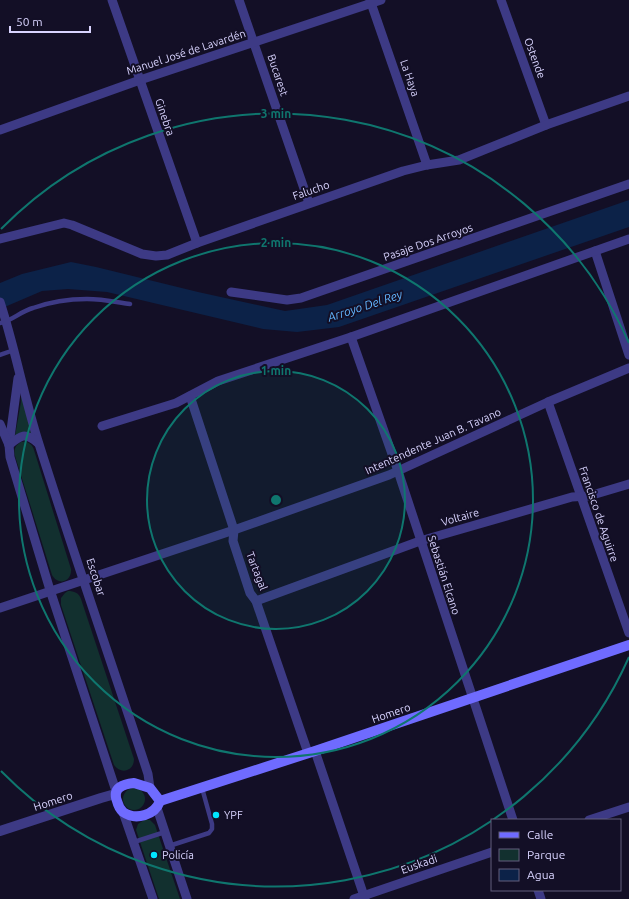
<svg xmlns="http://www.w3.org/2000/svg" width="629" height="899" viewBox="0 0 629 899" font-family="Ubuntu,sans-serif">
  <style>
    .green { fill: #12302f }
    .water { fill: #0c2248 }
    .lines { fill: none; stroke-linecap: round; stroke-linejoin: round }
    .service { stroke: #3d3a85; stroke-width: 4.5 }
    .minor { stroke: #3d3a85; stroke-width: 9 }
    .tertiary { stroke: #3d3a85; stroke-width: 10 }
    .secondary { stroke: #6f6bff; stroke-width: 10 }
    .ring { fill: none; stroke: #0f766e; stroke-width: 2 }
    .poi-dot { fill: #00e5ff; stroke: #130f26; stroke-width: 1.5 }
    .labels { text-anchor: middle; stroke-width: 4; stroke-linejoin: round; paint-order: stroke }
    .street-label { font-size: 11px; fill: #d9d4ff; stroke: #130f26 }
    .poi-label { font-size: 11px; fill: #d9d4ff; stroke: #130f26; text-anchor: start }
    .water-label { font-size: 12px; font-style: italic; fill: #62b6ff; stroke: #130f26 }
    .centre { fill: #0f766e; stroke: #130f26; stroke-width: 2 }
    .ring-label { font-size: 12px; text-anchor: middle; font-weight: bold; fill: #0f766e; stroke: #130f26; stroke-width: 4; stroke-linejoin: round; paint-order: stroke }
  </style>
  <rect width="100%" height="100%" fill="#130f26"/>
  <g class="green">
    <path d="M 21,389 L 33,436 L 15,436 L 21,402 Z"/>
    <path d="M 21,442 C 28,441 32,444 34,450 L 71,569 C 72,582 58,586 52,575 L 15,456 C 13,449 16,445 21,442 Z"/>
    <path d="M 68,591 C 74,591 79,593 81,599 L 134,759 C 134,771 121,775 114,765 L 61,605 L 61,598 L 65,593 Z"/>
    <circle cx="134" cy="799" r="11"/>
    <path d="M 144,820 L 150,820 L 155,825 L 180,899 L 159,899 L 136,830 L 138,824 Z"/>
  </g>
  <path class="water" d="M 629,200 L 629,227 L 339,327 L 297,332 L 263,329 L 107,292 L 68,289 L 42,291 L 0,309 L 0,283 L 22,274 L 71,262 L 96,267 L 198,292 L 285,311 L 327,305 Z"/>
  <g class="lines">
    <g class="service">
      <path d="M 0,323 C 12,321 21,311 33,308 C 50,302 70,299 87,299 C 102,299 116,302 130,304"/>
      <path d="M 0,355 L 14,350"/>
      <path d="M 134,842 L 165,832"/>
      <path d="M 169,846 L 209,833 L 212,829 L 212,824 L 202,788"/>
    </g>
    <g class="minor">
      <path d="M 112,0 L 197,243"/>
      <path d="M 239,0 L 309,203"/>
      <path d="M 370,0 L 427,165"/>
      <path d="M 501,0 L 546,125"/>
      <path d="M 0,130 L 140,80 L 381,0"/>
      <path d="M 0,239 L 64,223 L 72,225 L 142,254 L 156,256 L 167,255 L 197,243 L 403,171 L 427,165 L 459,160 L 546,125 L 629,96"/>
      <path d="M 595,251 L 629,355"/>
      <path d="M 231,292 L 287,300 L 301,298 L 629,184"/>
      <path d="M 0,302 C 15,348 24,397 39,444 C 74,555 112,664 148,774 L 150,788"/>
      <path d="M 351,337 L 398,471 L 513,820"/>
      <path d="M 18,378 L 9,445 L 10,457 L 50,590 L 116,791"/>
      <path d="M 190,396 L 234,530 L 233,541 L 250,593 L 256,601 L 308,753"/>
      <path d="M 548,402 L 629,633"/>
      <path d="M 0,424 L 9,445"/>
      <path d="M 102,426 L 176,403 L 218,381 L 351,337 L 629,239"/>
      <path d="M 9,445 C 21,435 25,432 38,443"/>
      <path d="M 256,601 L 420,541 L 572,497 L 589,496 L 629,484"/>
      <path d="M 0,608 L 234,530 L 389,475 L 548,402 L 629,368"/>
      <path d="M 315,751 L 365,899"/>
      <path d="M 157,808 L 187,899"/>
      <path d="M 123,812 L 153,899"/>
      <path d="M 589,820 L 629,807"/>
      <path d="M 538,890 L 541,899"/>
      <path d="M 354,899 L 492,852"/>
    </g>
    <path class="tertiary" d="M 0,831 L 101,798 L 115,794"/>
    <g class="secondary">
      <path d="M 134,783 L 150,788 L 160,801 C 155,815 136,821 123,812 C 120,809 118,805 117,801 C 112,788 123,784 134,783 Z"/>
      <path d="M 160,801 L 315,751 L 629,645"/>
    </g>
  </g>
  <circle cx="276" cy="500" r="129" fill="#0f766e" fill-opacity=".12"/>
  <g class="ring">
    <circle cx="276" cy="500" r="129"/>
    <circle cx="276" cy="500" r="257"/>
    <path d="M629 657A386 386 0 0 1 1 771M1 229A386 386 0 0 1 629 343"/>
  </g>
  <g class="poi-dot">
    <circle cx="216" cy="815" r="4"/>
    <circle cx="154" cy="855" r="4"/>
  </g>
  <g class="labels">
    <g class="street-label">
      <text transform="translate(186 52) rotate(-18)" y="4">Manuel José de Lavardén</text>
      <text transform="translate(535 58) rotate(70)" y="4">Ostende</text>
      <text transform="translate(278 75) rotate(71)" y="4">Bucarest</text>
      <text transform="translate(410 78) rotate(71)" y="4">La Haya</text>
      <text transform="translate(165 117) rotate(71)" y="4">Ginebra</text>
      <text transform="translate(311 190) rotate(-19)" y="4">Falucho</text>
      <text transform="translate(428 242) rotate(-19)" y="4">Pasaje Dos Arroyos</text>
      <text transform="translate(433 441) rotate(-24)" y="4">Intentendente Juan B. Tavano</text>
      <text transform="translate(599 514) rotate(71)" y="4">Francisco de Aguirre</text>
      <text transform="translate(460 517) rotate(-16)" y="4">Voltaire</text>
      <text transform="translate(257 571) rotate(69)" y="4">Tartagal</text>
      <text transform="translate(444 575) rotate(72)" y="4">Sebastián Elcano</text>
      <text transform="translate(96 577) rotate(72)" y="4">Escobar</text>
      <text transform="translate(391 713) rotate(-19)" y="4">Homero</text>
      <text transform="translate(53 801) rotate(-18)" y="4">Homero</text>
      <text transform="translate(419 864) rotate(-19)" y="4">Euskadi</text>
    </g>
    <g class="poi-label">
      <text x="224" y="819">YPF</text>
      <text x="162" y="859">Policía</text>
    </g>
    <g class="water-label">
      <text transform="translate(365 306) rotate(-18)" y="4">Arroyo Del Rey</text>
    </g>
  </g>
  <circle cx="276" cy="500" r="6" class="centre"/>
  <g class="ring-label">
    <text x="276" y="118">3 min</text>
    <text x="276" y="247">2 min</text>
    <text x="276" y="375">1 min</text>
  </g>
  <rect x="491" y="819" width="130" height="72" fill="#130f26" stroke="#625e7d"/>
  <rect x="499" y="832" width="20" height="6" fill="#6f6bff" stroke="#625e7d"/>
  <text x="527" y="839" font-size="12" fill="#d9d4ff">Calle</text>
  <rect x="499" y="849" width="20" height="12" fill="#12302f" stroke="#625e7d"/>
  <text x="527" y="859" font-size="12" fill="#d9d4ff">Parque</text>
  <rect x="499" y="869" width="20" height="12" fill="#0c2248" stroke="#625e7d"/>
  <text x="527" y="879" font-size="12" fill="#d9d4ff">Agua</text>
  <path d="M10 26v6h80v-6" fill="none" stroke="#d9d4ff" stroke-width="2"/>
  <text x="16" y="26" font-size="12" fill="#d9d4ff" stroke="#130f26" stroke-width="3" paint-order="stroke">50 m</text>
</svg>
